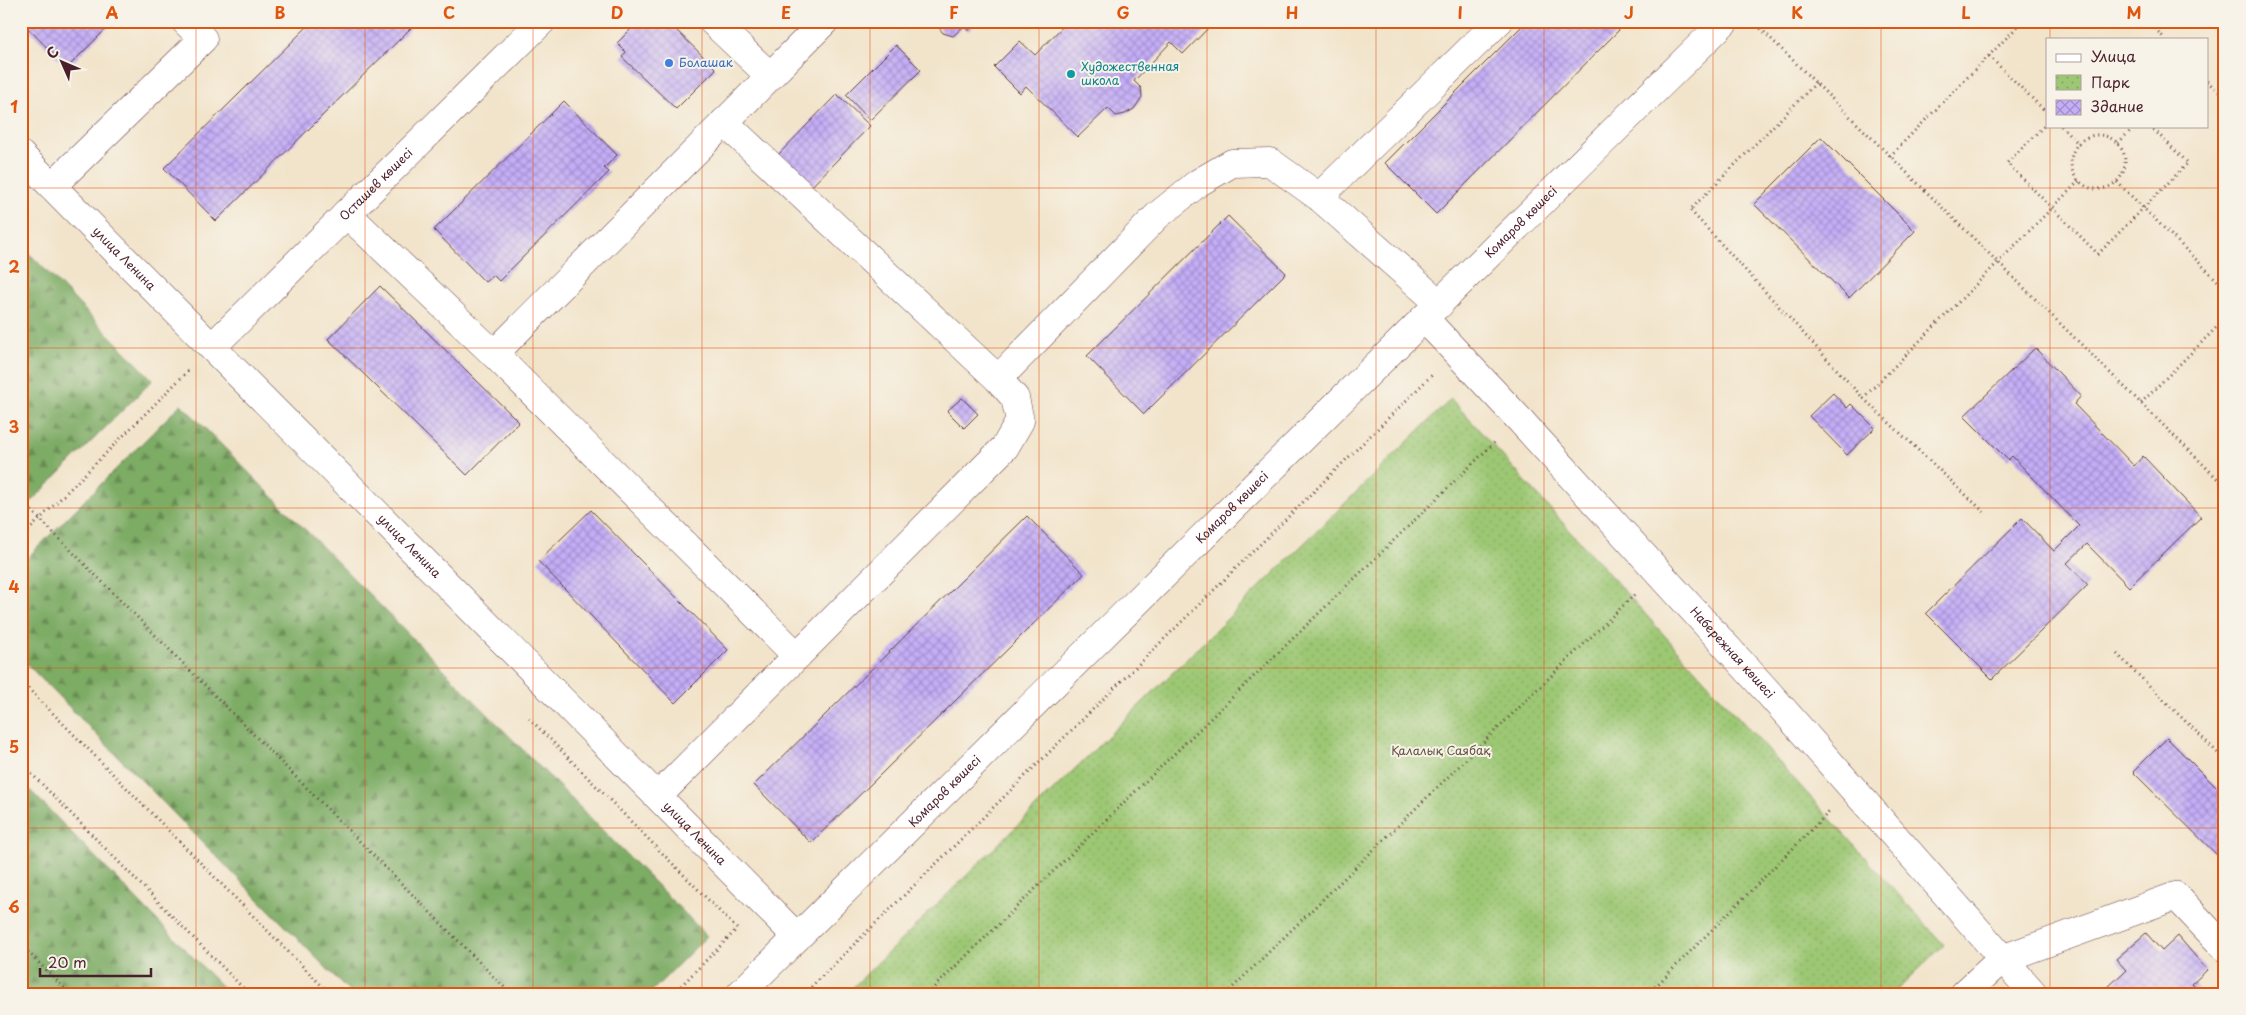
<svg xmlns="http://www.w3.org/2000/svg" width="2246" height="1015" viewBox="0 0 2246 1015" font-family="'Playpen Sans',sans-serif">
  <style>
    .forest { fill: url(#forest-firs); stroke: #646648 }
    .park { fill: url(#park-dots); stroke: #73734f }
    .building { fill: url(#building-cross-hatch) }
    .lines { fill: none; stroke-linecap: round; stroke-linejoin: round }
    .street-casing { stroke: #633d43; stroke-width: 29 }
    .secondary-casing { stroke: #633d43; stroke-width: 29 }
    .path { stroke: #633d43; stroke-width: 3; stroke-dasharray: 1 4; stroke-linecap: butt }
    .street { stroke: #fff; stroke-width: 28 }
    .secondary { stroke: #fff; stroke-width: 28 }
    .grid { fill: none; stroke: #e0560e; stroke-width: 1; stroke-opacity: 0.55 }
    .shop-dot { fill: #3f7fe0; stroke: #f7f3e8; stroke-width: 2 }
    .culture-dot { fill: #0f9aa8; stroke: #f7f3e8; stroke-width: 2 }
    .labels { text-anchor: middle; stroke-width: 4; stroke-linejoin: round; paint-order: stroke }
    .shop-label { font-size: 12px; fill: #366cbe; stroke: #f7f3e8; text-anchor: start }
    .culture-label { font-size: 12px; fill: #0d838f; stroke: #f7f3e8; text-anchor: start }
    .street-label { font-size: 12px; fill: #4a1f2b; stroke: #f7f3e8 }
    .park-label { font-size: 12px; fill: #635141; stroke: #f7f3e8 }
    .neatline { fill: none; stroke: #e0560e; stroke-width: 2 }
    .grid-label { font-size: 16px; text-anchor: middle; font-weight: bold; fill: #e0560e }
  </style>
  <defs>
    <pattern id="forest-firs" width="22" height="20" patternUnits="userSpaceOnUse" patternTransform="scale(1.25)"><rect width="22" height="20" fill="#7dac65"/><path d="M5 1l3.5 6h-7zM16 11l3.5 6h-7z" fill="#688b53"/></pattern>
    <pattern id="park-dots" width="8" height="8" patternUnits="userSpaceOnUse" patternTransform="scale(1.25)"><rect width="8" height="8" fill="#9cc773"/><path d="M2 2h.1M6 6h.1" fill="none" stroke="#88aa64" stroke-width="1.8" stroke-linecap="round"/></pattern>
    <pattern id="building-cross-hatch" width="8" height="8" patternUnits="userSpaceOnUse" patternTransform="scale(1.25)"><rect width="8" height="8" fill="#c4aef8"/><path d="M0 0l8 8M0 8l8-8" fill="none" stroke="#a18dc9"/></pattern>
  </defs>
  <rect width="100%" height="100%" fill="#f7f3e8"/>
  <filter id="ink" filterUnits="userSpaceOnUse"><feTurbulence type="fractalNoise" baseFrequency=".02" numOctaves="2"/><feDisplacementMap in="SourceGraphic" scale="10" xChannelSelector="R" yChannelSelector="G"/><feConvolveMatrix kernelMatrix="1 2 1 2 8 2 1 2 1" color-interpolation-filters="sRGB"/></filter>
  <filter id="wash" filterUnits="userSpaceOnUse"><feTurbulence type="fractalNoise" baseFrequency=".0096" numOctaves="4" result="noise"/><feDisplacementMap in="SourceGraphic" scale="20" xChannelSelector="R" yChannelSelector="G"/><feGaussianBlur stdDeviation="1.12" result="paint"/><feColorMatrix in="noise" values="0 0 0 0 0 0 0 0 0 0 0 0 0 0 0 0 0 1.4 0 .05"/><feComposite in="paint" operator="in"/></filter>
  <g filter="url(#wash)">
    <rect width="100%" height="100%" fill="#f2e4cb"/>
    <g class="forest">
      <path d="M 21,245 L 153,380 L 21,512 Z"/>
      <path d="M 181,404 L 707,936 L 649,994 L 352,994 L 21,658 L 21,564 Z"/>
      <path d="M 21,781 L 229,994 L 21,994 Z"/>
    </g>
    <path class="park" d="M 1451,399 L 1944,945 L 1893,994 L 846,994 Z"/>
    <g id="blocks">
      <g class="building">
        <path d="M 21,21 L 114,21 L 67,68 Z"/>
        <path d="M 313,21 L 418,21 L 216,221 L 164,168 Z"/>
        <path d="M 639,21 L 667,21 L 716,69 L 676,109 L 622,57 L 626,52 L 617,43 Z"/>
        <path d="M 934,21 L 979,21 L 968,31 L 964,26 L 953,36 L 943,33 Z"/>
        <path d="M 1068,21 L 1215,21 L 1183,54 L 1171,42 L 1134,81 L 1141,88 L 1142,97 L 1134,109 L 1125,114 L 1116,116 L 1108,108 L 1078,137 L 1026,86 L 1020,93 L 994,67 L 1020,41 L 1035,55 Z"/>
        <path d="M 1527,21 L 1628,21 L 1436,214 L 1385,163 Z"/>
        <path d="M 2210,21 L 2225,21 L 2225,35 Z"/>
        <path d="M 896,45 L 921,70 L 870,120 L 846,95 Z"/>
        <path d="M 837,94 L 870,126 L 808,190 L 775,158 Z"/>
        <path d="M 564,101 L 617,155 L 604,168 L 609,172 L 499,281 L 493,275 L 485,282 L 434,230 Z"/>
        <path d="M 1821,137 L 1915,231 L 1849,298 L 1754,204 Z"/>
        <path d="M 1228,216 L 1286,273 L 1144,414 L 1087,356 Z"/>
        <path d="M 380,286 L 519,422 L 467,475 L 328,339 Z"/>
        <path d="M 2035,348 L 2081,396 L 2074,404 L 2134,466 L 2143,456 L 2201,517 L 2129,587 L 2087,544 L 2067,563 L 2088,585 L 1992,679 L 1926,613 L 2022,518 L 2054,551 L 2079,526 L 2012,456 L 2008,460 L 1964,416 Z"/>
        <path d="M 1833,393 L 1847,408 L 1851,404 L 1875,428 L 1847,455 L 1809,416 Z"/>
        <path d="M 962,398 L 978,414 L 964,428 L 947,411 Z"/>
        <path d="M 591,510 L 728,650 L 675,703 L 538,561 Z"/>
        <path d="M 1027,516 L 1084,574 L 811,843 L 754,785 Z"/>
        <path d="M 2167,738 L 2225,796 L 2225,863 L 2133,772 Z"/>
        <path d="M 2146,933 L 2162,951 L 2178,936 L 2207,970 L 2192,984 L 2197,989 L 2191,994 L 2112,994 L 2107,988 L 2126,970 L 2116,959 Z"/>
      </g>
    </g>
  </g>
  <g filter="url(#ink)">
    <use href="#blocks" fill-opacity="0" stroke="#633d43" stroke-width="1"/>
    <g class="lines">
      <defs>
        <g id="street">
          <path d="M 712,21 L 770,76"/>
          <path id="s1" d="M 21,155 L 797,937"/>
          <path d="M 52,186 L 203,39 L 185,21"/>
          <path d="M 1319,197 L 1499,21"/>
          <path d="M 346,213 L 494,354 L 797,656"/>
          <path id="s2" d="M 1424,318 L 1519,419 L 1765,689 L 2034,994"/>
          <path id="s3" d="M 212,347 L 542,21"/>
          <path d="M 494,354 L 825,21"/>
          <path d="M 998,379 L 1157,216 L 1198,183 L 1232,163 L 1270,162 L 1319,197 L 1440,304"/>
          <path d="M 658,796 L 1005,447 L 1020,421 L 1015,398 L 998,379 L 724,122"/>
          <path d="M 1964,994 L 2002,959 L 2176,896 L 2225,948"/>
        </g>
        <g id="secondary">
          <path id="s4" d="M 740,994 L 1725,21"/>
        </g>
      </defs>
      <use href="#street" class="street-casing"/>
      <use href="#secondary" class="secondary-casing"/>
      <g class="path">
        <path d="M 2148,21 L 2165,39"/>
        <path d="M 1757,25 L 2225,486"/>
        <path d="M 1989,56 L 2047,113"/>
        <path d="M 2207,81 L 2225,98"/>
        <path d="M 1816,83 L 1690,210 L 1863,398 L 1984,512"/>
        <path d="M 2047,123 L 2007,163 L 2098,254 L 2188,163 L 2150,126"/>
        <path d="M 2061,126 L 2079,144"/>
        <circle cx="2098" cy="162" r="27"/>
        <path d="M 2118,143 L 2135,126"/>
        <path d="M 1890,156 L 2023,21"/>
        <path d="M 2117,182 L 2225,288"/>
        <path d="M 1863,398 L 2079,181"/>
        <path d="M 2141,403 L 2225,319"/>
        <path d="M 21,500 L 511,994"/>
        <path d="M 21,538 L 189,370"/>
        <path d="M 2117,654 L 2225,760"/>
        <path d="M 21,681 L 330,994"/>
        <path d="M 529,718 L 737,929 L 673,994"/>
        <path d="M 21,763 L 249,994"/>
        <path d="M 21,945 L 70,994"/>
        <path d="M 804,994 L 1432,375"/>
        <path d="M 927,994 L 1495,442"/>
        <path d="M 1226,994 L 1635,594"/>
        <path d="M 1648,994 L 1829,812"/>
      </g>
      <use href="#street" class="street"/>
      <use href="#secondary" class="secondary"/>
    </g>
  </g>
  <path class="grid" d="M 196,21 L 196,994M 365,21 L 365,994M 533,21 L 533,994M 702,21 L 702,994M 870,21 L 870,994M 1039,21 L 1039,994M 1207,21 L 1207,994M 1376,21 L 1376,994M 1544,21 L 1544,994M 1713,21 L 1713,994M 1881,21 L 1881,994M 2050,21 L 2050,39M 2050,126 L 2050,994M 21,188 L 2225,188M 21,348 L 2225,348M 21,508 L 2225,508M 21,668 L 2225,668M 21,828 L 2225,828"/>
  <circle class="shop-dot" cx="669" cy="63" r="5"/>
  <circle class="culture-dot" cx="1071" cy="74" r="5"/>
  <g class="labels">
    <g class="shop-label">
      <text x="679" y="67">Болашак</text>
    </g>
    <g class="culture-label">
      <text x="1081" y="71">Художественная<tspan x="1081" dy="14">школа</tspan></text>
    </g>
    <g class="street-label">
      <text dy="4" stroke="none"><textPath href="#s3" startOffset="231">Осташев көшесі</textPath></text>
      <text dy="4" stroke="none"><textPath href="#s4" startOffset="1098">Комаров көшесі</textPath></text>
      <text dy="4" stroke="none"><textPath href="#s1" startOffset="146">улица Ленина</textPath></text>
      <text dy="4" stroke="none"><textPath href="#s4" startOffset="692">Комаров көшесі</textPath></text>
      <text dy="4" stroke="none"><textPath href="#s1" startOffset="551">улица Ленина</textPath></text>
      <text dy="4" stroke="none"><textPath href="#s2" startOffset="455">Набережная көшесі</textPath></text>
      <text dy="4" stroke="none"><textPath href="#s4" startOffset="288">Комаров көшесі</textPath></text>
      <text dy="4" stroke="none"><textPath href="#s1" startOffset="956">улица Ленина</textPath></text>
    </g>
    <g class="park-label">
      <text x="1441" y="755">Қалалық Саябақ</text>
    </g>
  </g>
  <rect width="2246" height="1015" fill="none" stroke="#f7f3e8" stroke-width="55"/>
  <rect x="2046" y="38" width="162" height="90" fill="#f7f3e8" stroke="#b29e9c"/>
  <rect x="2056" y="54" width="25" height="8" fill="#ffffff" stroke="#b29e9c"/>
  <text x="2091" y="62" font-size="15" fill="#4a1f2b">Улица</text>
  <rect x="2056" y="75" width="25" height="15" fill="url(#park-dots)" stroke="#b29e9c"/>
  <text x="2091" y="88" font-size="15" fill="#4a1f2b">Парк</text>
  <rect x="2056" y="100" width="25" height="15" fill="url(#building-cross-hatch)" stroke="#b29e9c"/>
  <text x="2091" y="112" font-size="15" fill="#4a1f2b">Здание</text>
  <g transform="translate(62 62) rotate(315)" stroke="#f7f3e8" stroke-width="4" paint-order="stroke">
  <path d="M0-4L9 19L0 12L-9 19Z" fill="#4a1f2b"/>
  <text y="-8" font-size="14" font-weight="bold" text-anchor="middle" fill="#4a1f2b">С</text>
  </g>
  <path d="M40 968v8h111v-8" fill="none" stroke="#4a1f2b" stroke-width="2.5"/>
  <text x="48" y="968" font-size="15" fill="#4a1f2b" stroke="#f7f3e8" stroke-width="4" paint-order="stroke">20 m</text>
  <rect x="28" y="28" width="2190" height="960" class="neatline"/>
  <g class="grid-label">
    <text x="112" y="19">A</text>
    <text x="280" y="19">B</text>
    <text x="449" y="19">C</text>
    <text x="617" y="19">D</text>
    <text x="786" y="19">E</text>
    <text x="954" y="19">F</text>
    <text x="1123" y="19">G</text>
    <text x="1292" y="19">H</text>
    <text x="1460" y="19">I</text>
    <text x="1629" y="19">J</text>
    <text x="1797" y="19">K</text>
    <text x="1966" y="19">L</text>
    <text x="2134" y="19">M</text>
    <text x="14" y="113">1</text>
    <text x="14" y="273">2</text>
    <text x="14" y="433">3</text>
    <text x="14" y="593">4</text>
    <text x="14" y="753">5</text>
    <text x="14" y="913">6</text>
  </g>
</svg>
